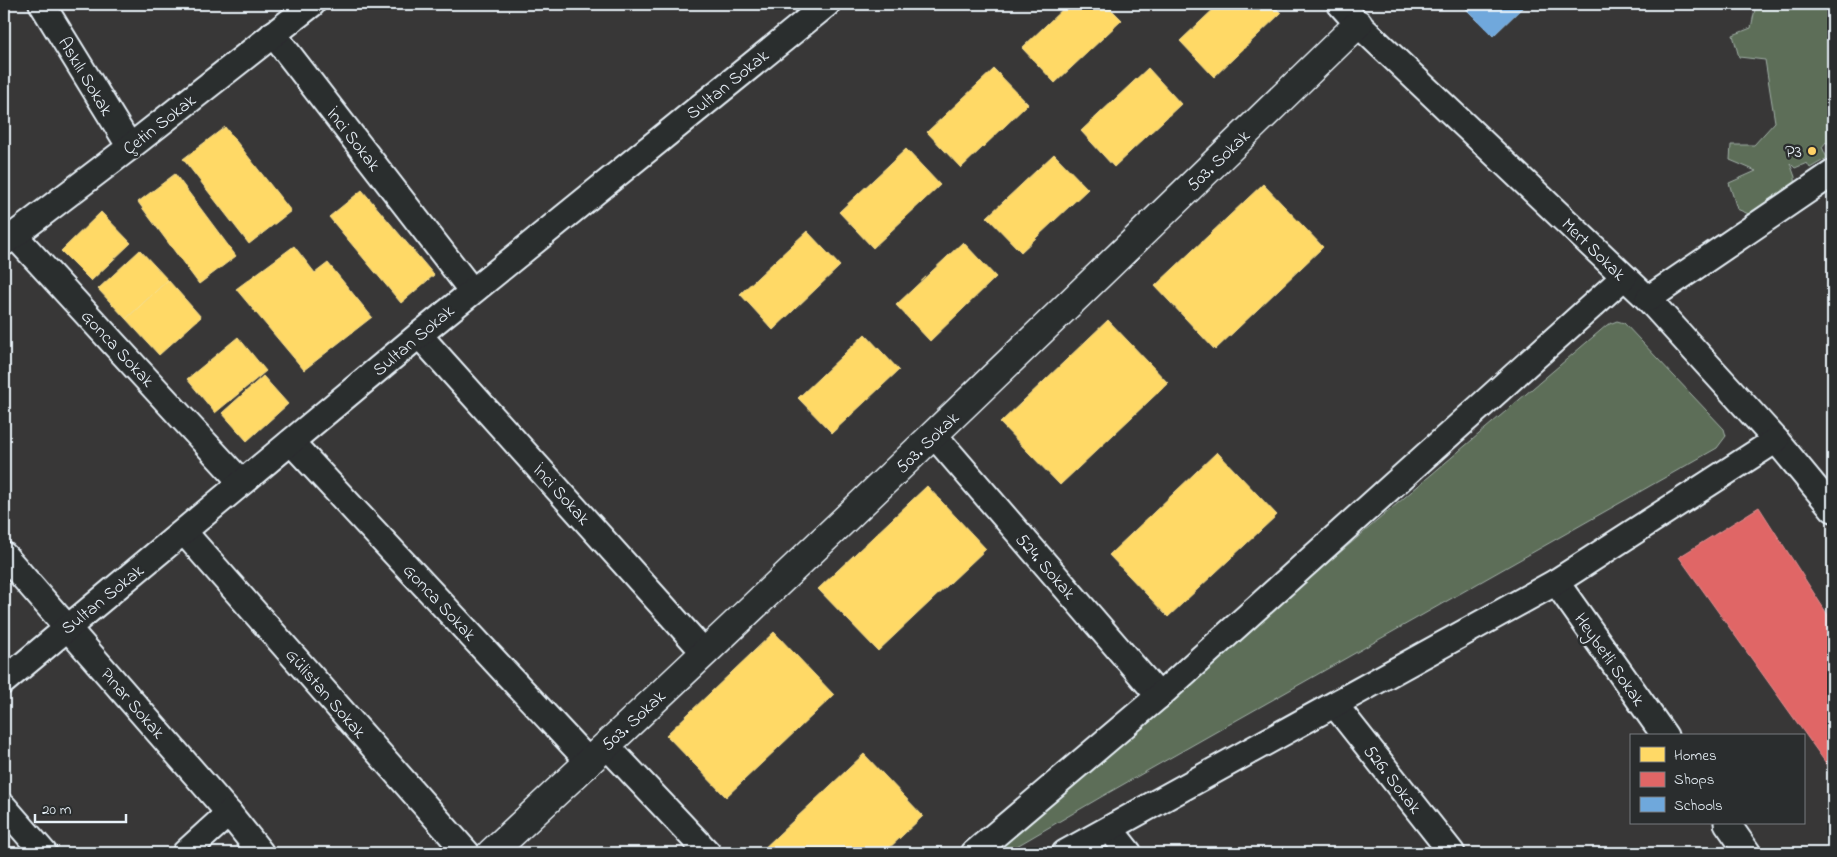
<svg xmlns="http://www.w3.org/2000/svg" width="1837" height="857" viewBox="0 0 1837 857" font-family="'Indie Flower',sans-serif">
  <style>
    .green { fill: #5d6e58; stroke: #a2b0a8 }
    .homes { fill: #ffd966; stroke: #f8e092 }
    .shops { fill: #e06666; stroke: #e29092 }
    .schools { fill: #6fa8dc; stroke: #93bee4 }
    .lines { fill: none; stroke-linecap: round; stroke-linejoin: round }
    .minor-casing { stroke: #e8f1f8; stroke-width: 29 }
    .tertiary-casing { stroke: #e8f1f8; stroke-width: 31 }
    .minor { stroke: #2a2d2e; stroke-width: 25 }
    .tertiary { stroke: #2a2d2e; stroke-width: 28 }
    .poi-dot { fill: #ffd166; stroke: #2a2d2e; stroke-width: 2 }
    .labels { text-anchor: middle; stroke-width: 5; stroke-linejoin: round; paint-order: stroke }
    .street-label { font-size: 18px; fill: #e8f1f8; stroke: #2a2d2e }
    .poi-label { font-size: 18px; fill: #e8f1f8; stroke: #2a2d2e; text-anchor: end }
  </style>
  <rect width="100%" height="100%" fill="#383737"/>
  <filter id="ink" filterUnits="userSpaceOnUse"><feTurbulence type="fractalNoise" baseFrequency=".02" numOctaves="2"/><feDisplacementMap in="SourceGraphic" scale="10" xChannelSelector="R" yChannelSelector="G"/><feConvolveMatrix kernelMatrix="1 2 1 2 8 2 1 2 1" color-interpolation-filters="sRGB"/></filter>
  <g filter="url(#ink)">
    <g class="green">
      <path d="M 1744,4 L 1833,4 L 1833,147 L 1826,142 L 1822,147 L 1827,158 L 1810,168 L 1807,163 L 1795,168 L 1790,163 L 1795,177 L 1796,196 L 1758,218 L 1737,209 L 1729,183 L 1756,171 L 1730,160 L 1731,145 L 1754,145 L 1775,122 L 1765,60 L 1739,57 L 1733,35 L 1751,28 L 1755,9 Z"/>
      <path d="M 1617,321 L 1624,323 L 1724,429 L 1726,436 L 1717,448 L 1101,797 L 1005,853 L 994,853 L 993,848 L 1607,325 Z"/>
    </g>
    <g class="homes">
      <path d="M 1068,4 L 1106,4 L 1122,20 L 1055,83 L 1022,48 Z"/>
      <path d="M 1219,4 L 1272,4 L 1281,13 L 1214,77 L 1180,41 Z"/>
      <path d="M 1148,68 L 1181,104 L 1114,167 L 1081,131 Z"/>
      <path d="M 994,69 L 1028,104 L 961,168 L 927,132 Z"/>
      <path d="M 225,127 L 291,211 L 249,244 L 183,159 Z"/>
      <path d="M 906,149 L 940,185 L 873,248 L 839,212 Z"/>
      <path d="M 1054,154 L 1088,189 L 1021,252 L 987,217 Z"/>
      <path d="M 175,174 L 236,256 L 199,284 L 138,202 Z"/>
      <path d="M 1263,184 L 1323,247 L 1215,350 L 1155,286 Z"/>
      <path d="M 362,190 L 434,275 L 401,303 L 329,217 Z"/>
      <path d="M 101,212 L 131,243 L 91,281 L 61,251 Z"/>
      <path d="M 807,231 L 840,266 L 773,330 L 740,294 Z"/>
      <path d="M 963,242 L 996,277 L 930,341 L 896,305 Z"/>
      <path d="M 294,246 L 315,273 L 328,263 L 372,317 L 304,370 L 236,289 Z"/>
      <path d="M 140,250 L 168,280 L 126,319 L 98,289 Z"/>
      <path d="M 168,280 L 201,317 L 159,355 L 126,319 Z"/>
      <path d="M 1108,320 L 1168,383 L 1060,485 L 1000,423 Z"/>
      <path d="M 865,334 L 899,370 L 832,433 L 798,398 Z"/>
      <path d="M 238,337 L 266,371 L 215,413 L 187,379 Z"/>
      <path d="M 263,376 L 288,404 L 247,441 L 222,413 Z"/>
      <path d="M 1217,452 L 1277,515 L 1168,617 L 1109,555 Z"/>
      <path d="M 927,486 L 986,549 L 878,651 L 818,589 Z"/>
      <path d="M 774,632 L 834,695 L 726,797 L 666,735 Z"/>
      <path d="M 864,754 L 923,816 L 884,853 L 759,853 Z"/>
    </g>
    <path class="shops" d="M 1759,507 L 1833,623 L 1833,773 L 1679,557 Z"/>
    <path class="schools" d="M 1461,4 L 1526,4 L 1493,36 Z"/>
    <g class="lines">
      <defs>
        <g id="minor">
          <path d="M 42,4 L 130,147"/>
          <path d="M 1340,4 L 1358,24 L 1648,299 L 1776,440 L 1833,509"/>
          <path d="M 273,34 L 472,291"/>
          <path d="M 14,235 L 241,482"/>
          <path d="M 4,243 L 130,147 L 312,4"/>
          <path d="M 1648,299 L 1833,173"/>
          <path d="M 419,335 L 705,653"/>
          <path d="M 934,435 L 1159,696"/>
          <path d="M 291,442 L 589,762"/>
          <path d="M 184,532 L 467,853"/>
          <path d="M 4,555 L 229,813 L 261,853"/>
          <path d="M 1556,582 L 1665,736"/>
          <path d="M 4,681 L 419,335 L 827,4"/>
          <path d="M 1335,705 L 1452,853"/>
          <path d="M 607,746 L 708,853"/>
          <path d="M 4,807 L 44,853"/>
          <path d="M 1727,823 L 1748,853"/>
          <path d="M 1110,829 L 1129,853"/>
          <path d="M 185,853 L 229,813"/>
          <path d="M 974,853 L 1159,696 L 1624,277"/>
          <path d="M 1065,853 L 1556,582 L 1776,440"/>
        </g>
        <path id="tertiary" d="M 491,853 C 784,581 1071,303 1358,24"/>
      </defs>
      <use href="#minor" class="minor-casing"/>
      <use href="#tertiary" class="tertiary-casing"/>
      <use href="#minor" class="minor"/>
      <use href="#tertiary" class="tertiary"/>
    </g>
  </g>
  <circle class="poi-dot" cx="1812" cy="151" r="5"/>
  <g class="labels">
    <g class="street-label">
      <text transform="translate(86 76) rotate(59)" y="6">Askılı Sokak</text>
      <text transform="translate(727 84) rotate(-39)" y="6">Sultan Sokak</text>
      <text transform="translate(159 124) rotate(-38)" y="6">Çetin Sokak</text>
      <text transform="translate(354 139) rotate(52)" y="6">İnci Sokak</text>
      <text transform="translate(1218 160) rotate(-44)" y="6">503. Sokak</text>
      <text transform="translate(1594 249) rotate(44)" y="6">Mert Sokak</text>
      <text transform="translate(413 340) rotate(-40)" y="6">Sultan Sokak</text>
      <text transform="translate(118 348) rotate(47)" y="6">Gonca Sokak</text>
      <text transform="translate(927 442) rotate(-44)" y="6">503. Sokak</text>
      <text transform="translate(562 494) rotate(48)" y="6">İnci Sokak</text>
      <text transform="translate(1046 566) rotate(49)" y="6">524. Sokak</text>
      <text transform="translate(102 599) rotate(-39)" y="6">Sultan Sokak</text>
      <text transform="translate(440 602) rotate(47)" y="6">Gonca Sokak</text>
      <text transform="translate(1610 659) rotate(55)" y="6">Heybetli Sokak</text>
      <text transform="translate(326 693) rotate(49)" y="6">Gülistan Sokak</text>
      <text transform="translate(133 703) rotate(49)" y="6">Pınar Sokak</text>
      <text transform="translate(633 720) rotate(-43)" y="6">503. Sokak</text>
      <text transform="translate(1393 779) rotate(52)" y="6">526. Sokak</text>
    </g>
    <g class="poi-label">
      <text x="1802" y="157">P3</text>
    </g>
  </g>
  <rect width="1837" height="857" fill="none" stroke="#2a2d2e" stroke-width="20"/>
  <rect x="10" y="10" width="1817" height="837" fill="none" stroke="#e8f1f8" stroke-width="2" filter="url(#ink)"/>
  <rect x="1630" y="734" width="175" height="90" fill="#2a2d2e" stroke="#767b7f"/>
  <rect x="1640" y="747" width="25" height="15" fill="#ffd966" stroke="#767b7f"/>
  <text x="1674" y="760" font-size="15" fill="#e8f1f8">Homes</text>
  <rect x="1640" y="772" width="25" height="15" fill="#e06666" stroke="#767b7f"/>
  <text x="1674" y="784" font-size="15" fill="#e8f1f8">Shops</text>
  <rect x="1640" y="797" width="25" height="15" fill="#6fa8dc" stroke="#767b7f"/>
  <text x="1674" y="810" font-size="15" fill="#e8f1f8">Schools</text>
  <path d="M35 814v8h91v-8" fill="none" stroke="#e8f1f8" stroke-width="2.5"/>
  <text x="42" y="814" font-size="15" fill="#e8f1f8" stroke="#2a2d2e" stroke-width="4" paint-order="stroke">20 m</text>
</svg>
